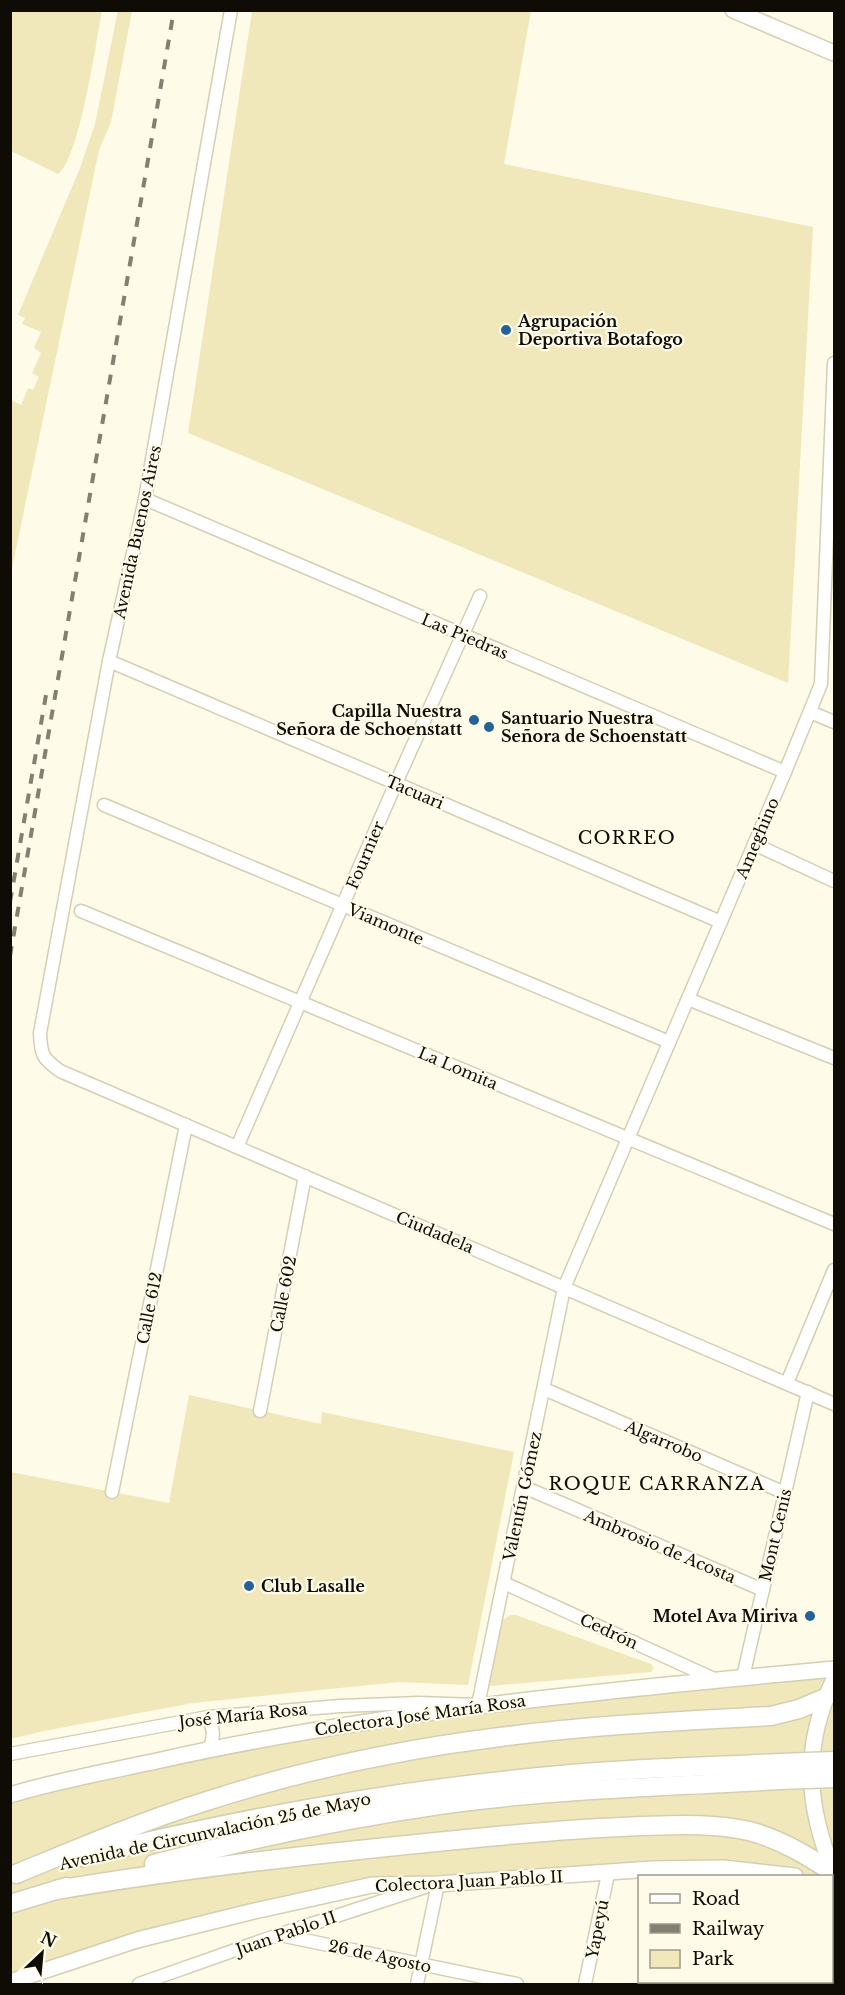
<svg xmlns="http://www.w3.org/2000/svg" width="845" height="1995" viewBox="0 0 845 1995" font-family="'Libre Baskerville',serif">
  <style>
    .green { fill: #f0e8bb }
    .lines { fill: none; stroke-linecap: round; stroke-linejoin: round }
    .minor-casing { stroke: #d4cfb3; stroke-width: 15 }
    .major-casing { stroke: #d4cfb3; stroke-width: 18 }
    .highway-casing { stroke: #d4cfb3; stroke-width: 21 }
    .minor { stroke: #fff; stroke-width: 12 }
    .major { stroke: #fff; stroke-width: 15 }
    .highway { stroke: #fff; stroke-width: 18 }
    .rail { stroke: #838073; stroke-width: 4; stroke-dasharray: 10 10; stroke-linecap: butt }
    .highway-bridge-casing { stroke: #d4cfb3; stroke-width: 21; stroke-linecap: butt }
    .highway-bridge { stroke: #fff; stroke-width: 18 }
    .poi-dot { fill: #246298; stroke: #fefbe9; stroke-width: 2 }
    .labels { text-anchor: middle; stroke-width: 4.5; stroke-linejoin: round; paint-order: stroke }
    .poi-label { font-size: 16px; font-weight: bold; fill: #0e0c04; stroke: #fefbe9; text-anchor: start }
    .street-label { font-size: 16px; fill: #0e0c04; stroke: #fefbe9 }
    .neighbourhood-label { font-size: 18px; letter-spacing: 1.5px; fill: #0e0c04; stroke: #fefbe9 }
  </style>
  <rect width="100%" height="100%" fill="#fefbe9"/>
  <g class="green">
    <path d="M 11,10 L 102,11 C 96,41 80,158 58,174 L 11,151 Z"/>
    <path d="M 118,10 L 132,11 L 111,122 L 99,150 L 11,573 L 11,400 L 21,405 L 28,388 L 33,390 L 39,377 L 32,373 L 41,353 L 34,348 L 41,332 L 22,324 L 25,318 L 18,315 L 80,168 L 95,124 Z"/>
    <path d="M 252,11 L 531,11 L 504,164 L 813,227 L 788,683 L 188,433 Z"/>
    <path d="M 189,1395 L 321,1424 L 322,1412 L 514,1452 L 468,1685 L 399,1682 L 193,1703 L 44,1731 L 11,1739 L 11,1472 L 169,1503 Z"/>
    <path d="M 510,1615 L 516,1615 L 651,1664 L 654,1668 L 651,1672 L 491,1686 L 489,1683 L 503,1620 Z"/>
    <path d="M 834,1669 L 834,1888 L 832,1876 L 795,1876 L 723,1868 L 372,1885 L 250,1912 L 11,1982 L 11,1795 L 306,1732 Z"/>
  </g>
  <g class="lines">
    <defs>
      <g id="minor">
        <path d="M 231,10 L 145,499 L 109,661 L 40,1033 C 41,1055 42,1058 60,1071 L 834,1404"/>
        <path d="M 145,499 L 785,772"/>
        <path d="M 109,661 L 721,922"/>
        <path d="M 810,712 L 834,722"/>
        <path d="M 104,805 L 669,1042"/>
        <path d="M 754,844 L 834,881"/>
        <path d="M 81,911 L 834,1224"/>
        <path d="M 688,999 L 834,1058"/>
        <path d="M 237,1147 L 396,783 L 480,596"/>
        <path d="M 787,1383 L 834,1270"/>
        <path d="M 544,1389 L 785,1493"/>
        <path d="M 260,1411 L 305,1176"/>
        <path d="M 524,1487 L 763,1590"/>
        <path d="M 112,1492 L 186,1125"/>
        <path d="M 504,1583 L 714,1679"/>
        <path d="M 743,1677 L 808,1392"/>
        <path d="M 208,1750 C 215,1737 214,1730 208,1717"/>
        <path d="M 10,1754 L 208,1717 L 340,1706 L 418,1703 L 478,1705 L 564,1288 L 785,772 L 821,684 L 834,363"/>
        <path d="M 280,1935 L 517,1984"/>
        <path d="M 139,1984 L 278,1935 L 425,1887"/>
        <path d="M 417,1984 L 438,1884"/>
        <path d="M 585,1984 L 608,1874"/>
        <path d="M 769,1984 L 770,1982"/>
      </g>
      <g id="major">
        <path d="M 733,10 L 834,53"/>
        <path d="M 834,1679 C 802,1747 806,1805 834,1873"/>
        <path d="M 10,1795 C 59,1780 111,1771 161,1760 C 383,1711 609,1690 834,1669"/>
        <path d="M 832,1887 L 834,1888"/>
        <path d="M 10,1982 L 137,1940 L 250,1912 L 372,1885 L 438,1884 L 652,1869 L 723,1868 L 795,1876"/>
      </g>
      <g id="highway">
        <path d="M 83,1857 C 240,1818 400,1789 561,1775 C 633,1768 706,1767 779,1763"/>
        <path d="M 154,1864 C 248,1839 343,1819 439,1805 C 551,1789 666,1787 779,1780"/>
        <path d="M 16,1874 C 79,1848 142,1821 207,1801 C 300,1771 403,1749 500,1737 C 590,1725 681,1721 771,1716 L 799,1709 L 825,1698"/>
        <path d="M 56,1890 C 199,1866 343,1851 487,1837 C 539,1832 589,1828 641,1826 C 676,1825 714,1823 749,1831 C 780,1839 808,1856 834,1873"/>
        <path d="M 10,1904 L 66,1887"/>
      </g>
    </defs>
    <use href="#minor" class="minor-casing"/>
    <use href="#major" class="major-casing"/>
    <use href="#highway" class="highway-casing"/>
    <use href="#minor" class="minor"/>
    <use href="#major" class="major"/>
    <use href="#highway" class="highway"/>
    <g class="rail">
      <path d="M 10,902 L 46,695"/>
      <path d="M 10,956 L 174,10"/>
    </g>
    <defs>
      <g id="highway-bridge">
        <path d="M 779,1763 L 834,1761"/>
        <path d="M 779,1780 L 834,1778"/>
      </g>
    </defs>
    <use href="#highway-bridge" class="highway-bridge-casing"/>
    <use href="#highway-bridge" class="highway-bridge"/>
  </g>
  <g class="poi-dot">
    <circle cx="506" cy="330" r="6"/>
    <circle cx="474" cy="720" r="6"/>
    <circle cx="489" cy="727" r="6"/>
    <circle cx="249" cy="1586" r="6"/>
    <circle cx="810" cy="1616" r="6"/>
  </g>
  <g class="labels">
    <g class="poi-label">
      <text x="518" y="327">Agrupación<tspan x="518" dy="18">Deportiva Botafogo</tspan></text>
      <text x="462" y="717" text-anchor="end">Capilla Nuestra<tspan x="462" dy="18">Señora de Schoenstatt</tspan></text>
      <text x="501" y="724">Santuario Nuestra<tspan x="501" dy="18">Señora de Schoenstatt</tspan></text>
      <text x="261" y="1592">Club Lasalle</text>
      <text x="798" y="1622" text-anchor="end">Motel Ava Miriva</text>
    </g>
    <g class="street-label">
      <text transform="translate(137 532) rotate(-78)" y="6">Avenida Buenos Aires</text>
      <text transform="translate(465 636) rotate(23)" y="6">Las Piedras</text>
      <text transform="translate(415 792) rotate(23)" y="6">Tacuari</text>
      <text transform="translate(757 838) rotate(-67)" y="6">Ameghino</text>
      <text transform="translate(365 855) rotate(-67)" y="6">Fournier</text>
      <text transform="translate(386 924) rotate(23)" y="6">Viamonte</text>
      <text transform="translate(458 1068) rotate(23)" y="6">La Lomita</text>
      <text transform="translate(435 1232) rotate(23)" y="6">Ciudadela</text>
      <text transform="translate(283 1294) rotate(-79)" y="6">Calle 602</text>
      <text transform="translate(149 1308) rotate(-79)" y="6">Calle 612</text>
      <text transform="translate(664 1441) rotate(23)" y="6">Algarrobo</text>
      <text transform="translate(522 1496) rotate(-78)" y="6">Valentín Gómez</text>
      <text transform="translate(775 1535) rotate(-77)" y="6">Mont Cenis</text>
      <text transform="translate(660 1546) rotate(23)" y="6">Ambrosio de Acosta</text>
      <text transform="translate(609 1631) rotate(25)" y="6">Cedrón</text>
      <text transform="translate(243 1715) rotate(-6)" y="6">José María Rosa</text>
      <text transform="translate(420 1715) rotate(-8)" y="6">Colectora José María Rosa</text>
      <text transform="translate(215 1831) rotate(-12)" y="6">Avenida de Circunvalación 25 de Mayo</text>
      <text transform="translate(469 1881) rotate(-3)" y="6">Colectora Juan Pablo II</text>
      <text transform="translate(597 1929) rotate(-79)" y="6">Yapeyú</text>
      <text transform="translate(286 1933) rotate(-19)" y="6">Juan Pablo II</text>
      <text transform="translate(380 1956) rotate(12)" y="6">26 de Agosto</text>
    </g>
    <g class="neighbourhood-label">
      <text x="627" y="844">CORREO</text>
      <text x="657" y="1490">ROQUE CARRANZA</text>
    </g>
  </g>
  <rect width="845" height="1995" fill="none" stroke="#0e0c04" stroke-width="24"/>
  <rect x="638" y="1875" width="195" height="108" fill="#fefbe9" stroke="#9e9b8d" stroke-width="1.5"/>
  <rect x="650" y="1894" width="30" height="9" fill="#ffffff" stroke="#9e9b8d" stroke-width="1.5"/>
  <text x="692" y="1905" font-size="18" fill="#0e0c04">Road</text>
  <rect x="650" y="1924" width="30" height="9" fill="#838073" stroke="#9e9b8d" stroke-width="1.5"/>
  <text x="692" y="1935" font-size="18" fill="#0e0c04">Railway</text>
  <rect x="650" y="1950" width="30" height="18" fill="#f0e8bb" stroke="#9e9b8d" stroke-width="1.5"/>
  <text x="692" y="1965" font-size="18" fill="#0e0c04">Park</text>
  <g transform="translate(42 1953) rotate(26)" stroke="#fefbe9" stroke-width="4.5" paint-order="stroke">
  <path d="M0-4.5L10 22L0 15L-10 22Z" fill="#0e0c04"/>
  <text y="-9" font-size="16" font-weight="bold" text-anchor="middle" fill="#0e0c04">N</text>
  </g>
</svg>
